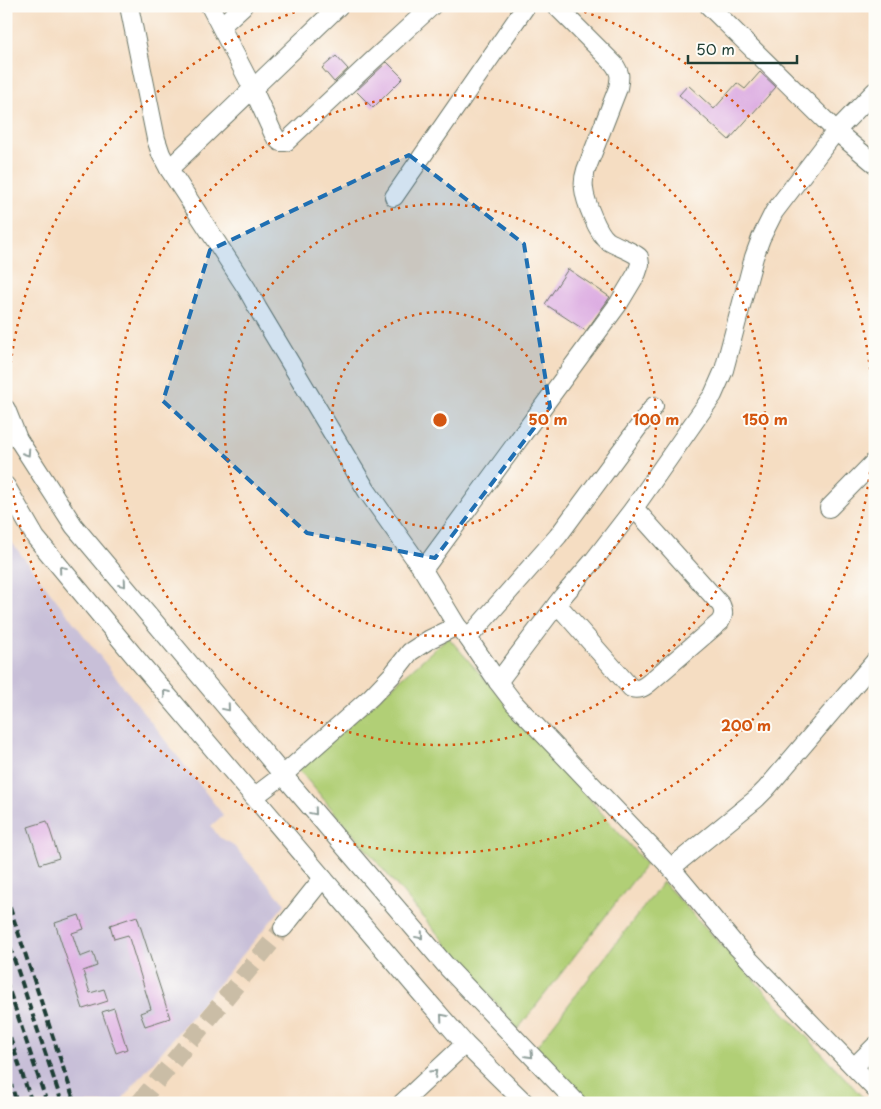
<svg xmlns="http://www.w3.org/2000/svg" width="881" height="1109" viewBox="0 0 881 1109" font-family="'Playpen Sans',sans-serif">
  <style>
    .industrial { fill: #c8bfd8 }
    .green { fill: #b1cf76; stroke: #688655 }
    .building { fill: #ddade2 }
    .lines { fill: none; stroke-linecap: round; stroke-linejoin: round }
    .minor-tunnel { stroke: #cabda6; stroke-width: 18; stroke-dasharray: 18 9; stroke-linecap: butt }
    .minor-casing { stroke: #6a7566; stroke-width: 20 }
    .minor { stroke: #fff; stroke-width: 18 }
    .rail { stroke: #1f3d34; stroke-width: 4; stroke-dasharray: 8 4; stroke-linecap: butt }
    .oneway { stroke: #8f9e9a }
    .marked { fill: #1f6fb2; fill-opacity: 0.2; stroke: #1f6fb2; stroke-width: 4; stroke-dasharray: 10 6; stroke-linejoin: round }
    .ring { fill: none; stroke: #d45610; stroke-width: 2.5; stroke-dasharray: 2.5 5 }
    .centre { fill: #d45610; stroke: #fdfcf7; stroke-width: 2.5 }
    .ring-label { font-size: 15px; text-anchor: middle; font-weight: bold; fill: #d45610; stroke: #fdfcf7; stroke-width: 4; stroke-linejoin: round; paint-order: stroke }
  </style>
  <rect width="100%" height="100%" fill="#fdfcf7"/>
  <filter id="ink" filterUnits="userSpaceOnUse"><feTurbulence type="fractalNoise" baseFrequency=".02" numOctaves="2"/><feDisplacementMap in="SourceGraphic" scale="10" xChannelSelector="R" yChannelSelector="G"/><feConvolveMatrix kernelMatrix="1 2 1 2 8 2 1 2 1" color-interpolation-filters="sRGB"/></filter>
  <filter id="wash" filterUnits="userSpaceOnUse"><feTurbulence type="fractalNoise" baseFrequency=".0096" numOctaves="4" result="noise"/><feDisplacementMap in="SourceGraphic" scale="20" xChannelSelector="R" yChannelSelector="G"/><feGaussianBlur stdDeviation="1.12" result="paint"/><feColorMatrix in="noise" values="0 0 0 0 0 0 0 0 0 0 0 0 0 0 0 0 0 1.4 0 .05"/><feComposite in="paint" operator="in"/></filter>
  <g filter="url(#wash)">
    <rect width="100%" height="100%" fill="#f5ddc2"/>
    <path class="industrial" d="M 6,535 L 223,815 L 211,826 L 219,837 L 232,844 L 285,904 L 119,1103 L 6,1103 Z"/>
    <g class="green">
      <path d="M 448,637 L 646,864 L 518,1029 L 299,770 Z"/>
      <path d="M 663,882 L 868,1103 L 590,1103 L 536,1047 Z"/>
    </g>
    <g id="blocks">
      <g class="building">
        <path d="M 336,56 L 348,69 L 334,82 L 322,68 Z"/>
        <path d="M 387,62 L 403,78 L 373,108 L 356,91 Z"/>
        <path d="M 760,72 L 776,87 L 729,140 L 679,95 L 688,85 L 714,109 L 737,83 L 745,89 Z"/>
        <path d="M 568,269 L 610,297 L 586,331 L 545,304 Z"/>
        <path d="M 47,821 L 59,858 L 40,864 L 28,827 Z"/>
        <path d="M 79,915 L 84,929 L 72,933 L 80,957 L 93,952 L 97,966 L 83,971 L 90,993 L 104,989 L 108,1001 L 83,1009 L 55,923 Z"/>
        <path d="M 137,916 L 170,1018 L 145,1026 L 140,1013 L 151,1009 L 128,935 L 114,939 L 110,925 Z"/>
        <path d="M 114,1008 L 127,1049 L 116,1053 L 102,1012 Z"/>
      </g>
    </g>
  </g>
  <g filter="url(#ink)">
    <use href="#blocks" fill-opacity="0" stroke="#6a7566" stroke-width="1"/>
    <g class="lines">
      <path class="minor-tunnel" d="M 139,1103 L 283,928"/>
      <defs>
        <g id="minor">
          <path d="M 129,6 L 156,139 L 161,154 L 169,169 L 247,289 L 258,309 L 367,491 L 423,570 L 457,626 L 468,638 L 498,682 L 514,703 L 671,868 L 737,947 L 875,1089"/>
          <path d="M 210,6 L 253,89 L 273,133 L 276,138 L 280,142 L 286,142 L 371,62 L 432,6"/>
          <path d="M 709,6 L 836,131 L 875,164"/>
          <path d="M 221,26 L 243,6"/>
          <path d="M 169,169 L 339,6"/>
          <path d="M 394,197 L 526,6"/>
          <path d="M 6,409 L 18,439 L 74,526 L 283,775 L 448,968 L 577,1103"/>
          <path d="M 6,486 L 36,538 L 140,663 L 419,991 L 465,1044 L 525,1103"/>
          <path d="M 829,508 L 875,461"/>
          <path d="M 423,570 L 619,303 L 637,273 L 640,264 L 639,257 C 630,250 618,247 608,241 C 598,234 585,201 584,189 C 583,182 584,176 586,170 L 618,88 C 620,77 621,74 614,64 L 556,6"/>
          <path d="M 557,604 L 631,688 C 639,690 643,688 649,683 L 720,622 C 724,615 724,612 721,605 L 634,508"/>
          <path d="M 468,638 L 558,536 L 654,406"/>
          <path d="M 498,682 L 563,596 L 594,560 L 634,508 L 713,395 L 724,370 L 754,257 L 761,238 L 774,212 L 836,131 L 875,91"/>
          <path d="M 254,797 L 283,775 L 371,697 L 392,675 L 410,652 L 430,639 L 457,626"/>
          <path d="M 671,868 L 756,799 L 766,789 L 875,661"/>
          <path d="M 283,928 L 323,878"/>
          <path d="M 854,1067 L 875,1046"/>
          <path d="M 402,1103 L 465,1044"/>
        </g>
      </defs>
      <use href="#minor" class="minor-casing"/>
      <use href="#minor" class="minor"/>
      <g class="rail">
        <path d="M 6,896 L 75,1103"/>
        <path d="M 6,935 L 62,1103"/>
        <path d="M 6,981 L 47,1103"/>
        <path d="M 6,1026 L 32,1103"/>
        <path d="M 6,1069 L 17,1103"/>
      </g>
    </g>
    <defs><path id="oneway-chevron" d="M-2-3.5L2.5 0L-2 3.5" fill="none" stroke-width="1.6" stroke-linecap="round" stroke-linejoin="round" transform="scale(1.25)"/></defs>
    <g class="oneway">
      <use href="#oneway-chevron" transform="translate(27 453) rotate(57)"/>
      <use href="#oneway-chevron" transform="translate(62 569) rotate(-130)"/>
      <use href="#oneway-chevron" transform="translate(123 584) rotate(50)"/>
      <use href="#oneway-chevron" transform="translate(166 693) rotate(-130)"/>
      <use href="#oneway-chevron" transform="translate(227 708) rotate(50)"/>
      <use href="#oneway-chevron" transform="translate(314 812) rotate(50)"/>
      <use href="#oneway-chevron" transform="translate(420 936) rotate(50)"/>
      <use href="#oneway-chevron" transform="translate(443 1017) rotate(-131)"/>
      <use href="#oneway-chevron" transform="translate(530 1055) rotate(46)"/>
      <use href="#oneway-chevron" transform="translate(434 1073) rotate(-43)"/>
    </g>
  </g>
  <path class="marked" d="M 409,155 L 524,244 L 550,407 L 435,558 L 307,533 L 163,401 L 210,250 Z"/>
  <g class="ring">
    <circle cx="440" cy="420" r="108"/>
    <circle cx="440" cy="420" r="216"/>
    <circle cx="440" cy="420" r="325"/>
    <path d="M570 7A433 433 0 1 1 310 7"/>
  </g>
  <circle cx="440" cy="420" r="8" class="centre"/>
  <g class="ring-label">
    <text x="548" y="425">50 m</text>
    <text x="656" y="425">100 m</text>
    <text x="765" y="425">150 m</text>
    <text x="746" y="731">200 m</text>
  </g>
  <rect width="881" height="1109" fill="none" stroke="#fdfcf7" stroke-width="25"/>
  <path d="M688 55v8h109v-8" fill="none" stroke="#1f3d34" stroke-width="2.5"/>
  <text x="696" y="55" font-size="15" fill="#1f3d34" stroke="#fdfcf7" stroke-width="4" paint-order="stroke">50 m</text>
</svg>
